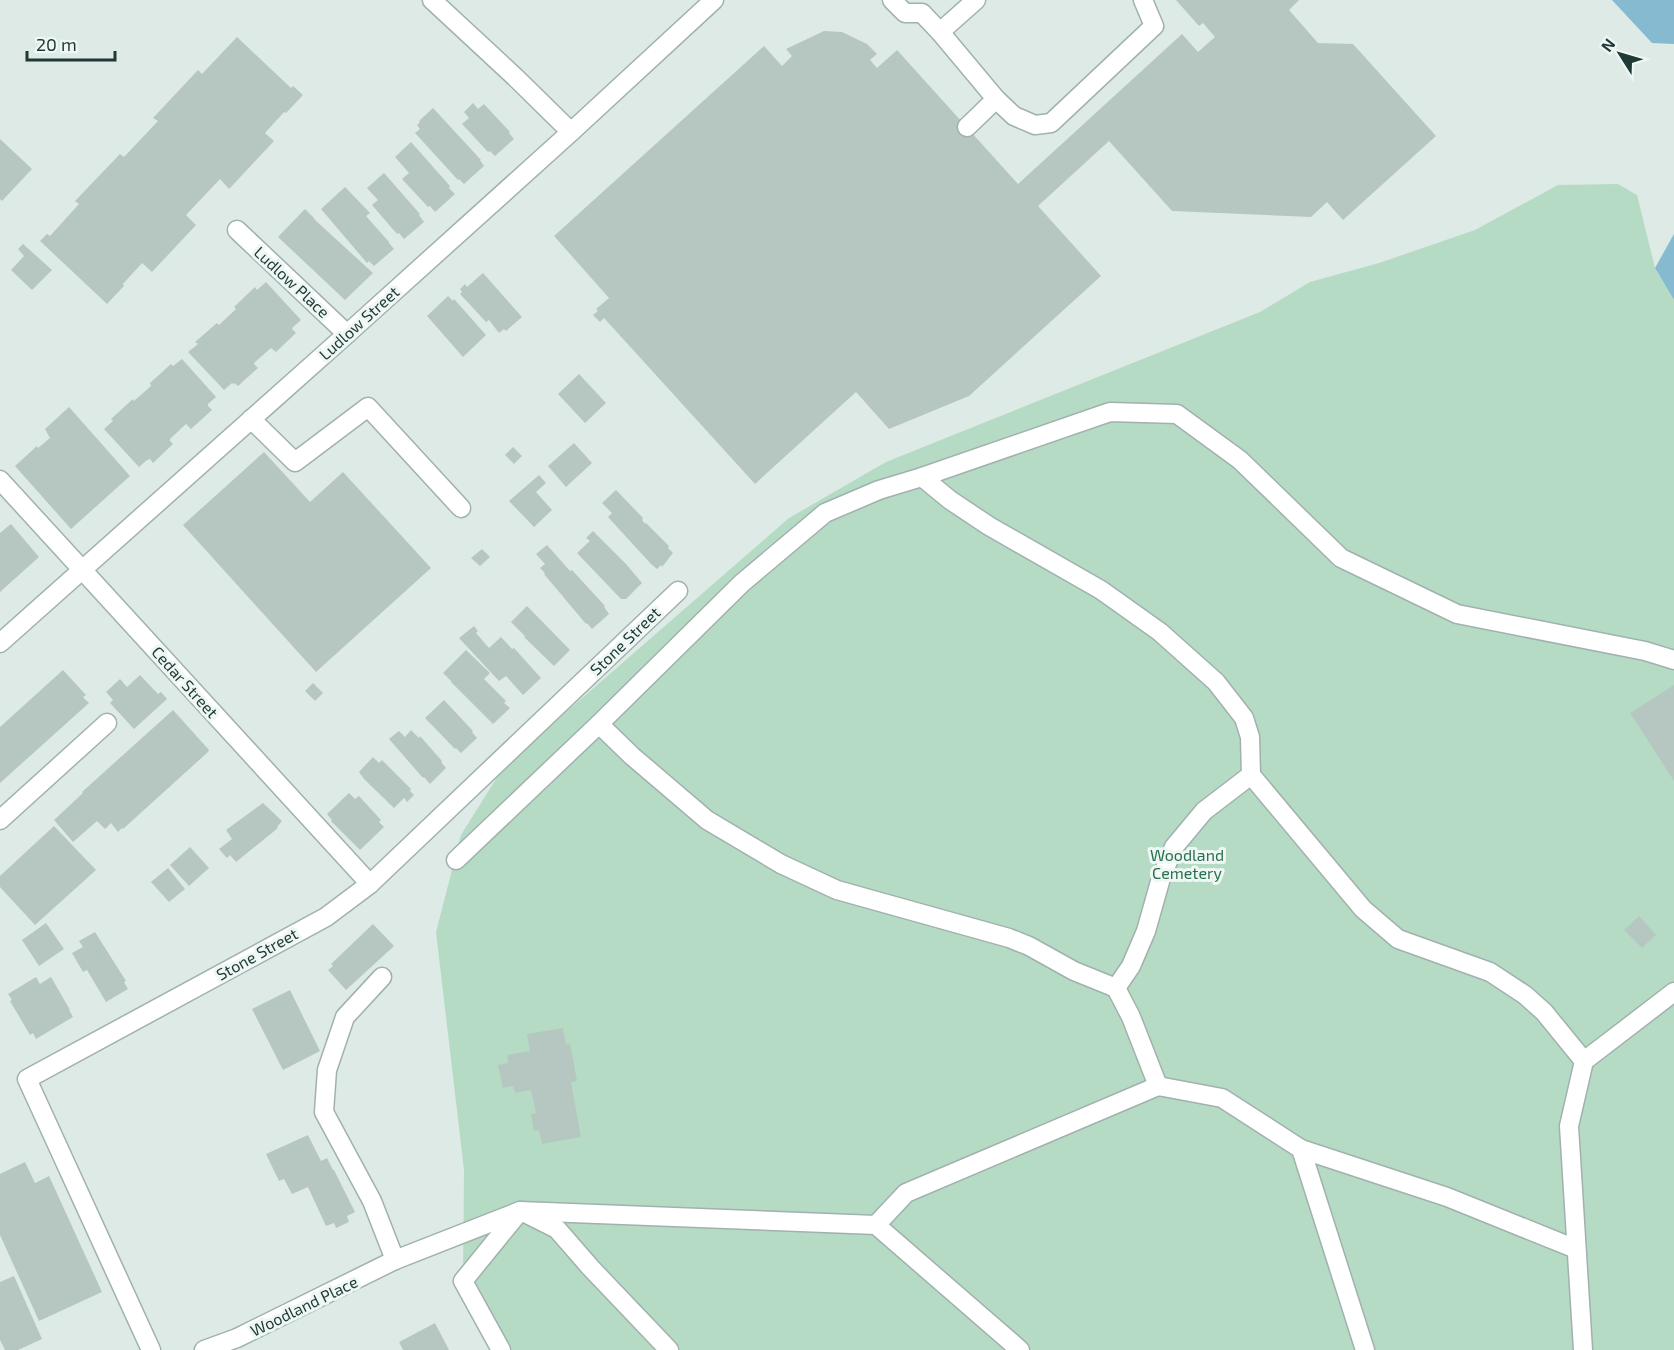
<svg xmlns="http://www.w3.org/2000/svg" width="1674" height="1350" viewBox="0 0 1674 1350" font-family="'Exo 2',sans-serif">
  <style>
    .green { fill: #b6dbc5 }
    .water { fill: #85bad0 }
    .building { fill: #b6c7c2 }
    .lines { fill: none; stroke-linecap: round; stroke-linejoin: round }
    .minor-casing { stroke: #a1b1ae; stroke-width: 21 }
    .minor { stroke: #fff; stroke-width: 18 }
    .labels { text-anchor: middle; stroke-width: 6; stroke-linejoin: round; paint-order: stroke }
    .street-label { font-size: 16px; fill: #1f3936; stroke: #eef7f4 }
    .park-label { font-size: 16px; fill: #2a704f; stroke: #eef7f4 }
  </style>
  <rect width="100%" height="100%" fill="#deeae6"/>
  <path class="green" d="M 1618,184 L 1637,195 L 1655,268 L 1674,300 L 1674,1350 L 494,1350 L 463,1281 L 464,1170 L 436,932 L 461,835 L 504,766 L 789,518 L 886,462 L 1260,312 L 1310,282 L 1379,263 L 1475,230 L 1558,185 Z"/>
  <g class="water">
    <path d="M 1612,0 L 1674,0 L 1674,44 L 1652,43 Z"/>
    <path d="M 1674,234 L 1674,300 L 1655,268 Z"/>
  </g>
  <g class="building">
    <path d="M 1176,0 L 1299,0 L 1289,10 L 1318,43 L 1353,44 L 1436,136 L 1343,220 L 1327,202 L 1311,217 L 1172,211 L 1109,141 L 1038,206 L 1101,276 L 969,396 L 889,429 L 856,392 L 755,484 L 604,318 L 600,322 L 593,315 L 598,311 L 596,309 L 609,298 L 554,236 L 764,46 L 782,66 L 792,56 L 786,49 L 824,31 L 842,32 L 867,44 L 877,54 L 870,60 L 877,68 L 897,50 L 1018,184 L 1182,34 L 1198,52 L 1215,37 L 1203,23 L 1199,26 Z"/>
    <path d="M 237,37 L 291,88 L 293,86 L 303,95 L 286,113 L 284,112 L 265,133 L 274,141 L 229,189 L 220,179 L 186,215 L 196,225 L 152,272 L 142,263 L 123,284 L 124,286 L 107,304 L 40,241 L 47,234 L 50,236 L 79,204 L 75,201 L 120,154 L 124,157 L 158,121 L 153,118 L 198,70 L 202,74 Z"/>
    <path d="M 473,103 L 478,109 L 484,104 L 510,132 L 509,133 L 514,139 L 495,156 L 490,151 L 488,152 L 462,124 L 469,118 L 464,112 Z"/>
    <path d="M 433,108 L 481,160 L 480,160 L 484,166 L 464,184 L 459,179 L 458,180 L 415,133 L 420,129 L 417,125 L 420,122 L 419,121 Z"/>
    <path d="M 0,139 L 32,169 L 2,201 L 0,199 Z"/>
    <path d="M 411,142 L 450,186 L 449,188 L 455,194 L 435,212 L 430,206 L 428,207 L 402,179 L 409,173 L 395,157 Z"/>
    <path d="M 384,173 L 420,214 L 419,215 L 424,222 L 404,239 L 399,233 L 397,234 L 372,205 L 378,200 L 367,188 Z"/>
    <path d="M 345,187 L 370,213 L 366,216 L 389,242 L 389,243 L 394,249 L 374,266 L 369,261 L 367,263 L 321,209 Z"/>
    <path d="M 305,209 L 314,218 L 314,219 L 373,273 L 345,300 L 278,237 Z"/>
    <path d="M 23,244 L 52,270 L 32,290 L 11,270 L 24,256 L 18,249 Z"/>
    <path d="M 483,273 L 522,317 L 506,331 L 504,329 L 499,333 L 489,320 L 486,322 L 460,294 L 462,292 L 460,289 L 465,284 L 467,287 Z"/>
    <path d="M 266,282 L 301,320 L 293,327 L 292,329 L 296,333 L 276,352 L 271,348 L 255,362 L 254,364 L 258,368 L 238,386 L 234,383 L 233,384 L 232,383 L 224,390 L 188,352 L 198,344 L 195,342 L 217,323 L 219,325 L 236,309 L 234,307 L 255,287 L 257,290 Z"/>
    <path d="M 448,296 L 453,301 L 454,299 L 486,335 L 463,357 L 427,316 Z"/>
    <path d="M 182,359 L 216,397 L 208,404 L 208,406 L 212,410 L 191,429 L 186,424 L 170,439 L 170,441 L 173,444 L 153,463 L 150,459 L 147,460 L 139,467 L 104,429 L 113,421 L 111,419 L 133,399 L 134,401 L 151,386 L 150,383 L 171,364 L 173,366 Z"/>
    <path d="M 579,374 L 606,403 L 585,423 L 558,394 Z"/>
    <path d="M 69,407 L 130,476 L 71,529 L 15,466 L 37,446 L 38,448 L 50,438 L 45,429 Z"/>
    <path d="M 574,443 L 592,463 L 566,487 L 548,466 Z"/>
    <path d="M 513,447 L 522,456 L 514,464 L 505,455 Z"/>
    <path d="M 264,452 L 310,502 L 343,472 L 431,568 L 316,672 L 183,525 Z"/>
    <path d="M 539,475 L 546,483 L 536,492 L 552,510 L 534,527 L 509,501 Z"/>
    <path d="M 616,490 L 643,518 L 642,520 L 645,524 L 646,523 L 669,546 L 668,548 L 673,553 L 662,567 L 661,565 L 657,569 L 651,564 L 608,517 L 612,513 L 602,503 Z"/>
    <path d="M 11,524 L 39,557 L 0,592 L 0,533 Z"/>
    <path d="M 593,531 L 626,564 L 642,583 L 626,599 L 621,599 L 577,553 L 590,541 L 586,538 Z"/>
    <path d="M 547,545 L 570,571 L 572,570 L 605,606 L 604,607 L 609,614 L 592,629 L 587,623 L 586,624 L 544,574 L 545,573 L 540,568 L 545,564 L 536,554 Z"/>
    <path d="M 482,549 L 490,557 L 480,566 L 471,558 Z"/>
    <path d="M 527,606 L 570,650 L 554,666 L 524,637 L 525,636 L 511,622 Z"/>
    <path d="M 474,626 L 478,631 L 476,633 L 489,648 L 501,637 L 512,649 L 514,648 L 541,678 L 523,695 L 506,676 L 499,681 L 459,638 Z"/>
    <path d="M 466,650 L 490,673 L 484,679 L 506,701 L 504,703 L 510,708 L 493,724 L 451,682 L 451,681 L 443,673 Z"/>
    <path d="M 63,670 L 86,695 L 83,697 L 89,703 L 0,783 L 0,727 Z"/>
    <path d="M 140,675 L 158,694 L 161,692 L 167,699 L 134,729 L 110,703 L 113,700 L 106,692 L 120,679 L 127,687 Z"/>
    <path d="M 313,683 L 323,693 L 315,701 L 305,691 Z"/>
    <path d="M 1674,685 L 1674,781 L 1630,713 Z"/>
    <path d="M 444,700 L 473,731 L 472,732 L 477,738 L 461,753 L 456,748 L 455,749 L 425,718 Z"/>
    <path d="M 173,710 L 209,750 L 208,752 L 123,829 L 122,828 L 118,832 L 111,823 L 105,829 L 97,821 L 73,842 L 54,820 L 83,793 L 82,792 Z"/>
    <path d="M 411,730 L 419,738 L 420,736 L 442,761 L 441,762 L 446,768 L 430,784 L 424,777 L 423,778 L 389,739 L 399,731 L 405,737 Z"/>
    <path d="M 373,757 L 379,763 L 382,760 L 411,789 L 410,791 L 414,795 L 407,802 L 404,798 L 394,808 L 364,779 L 359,772 Z"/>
    <path d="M 349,793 L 355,799 L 359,796 L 381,820 L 379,822 L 384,827 L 360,850 L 331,821 L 332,820 L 327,814 Z"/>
    <path d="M 263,803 L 282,821 L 277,827 L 278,828 L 236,862 L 230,855 L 227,858 L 219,849 L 232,839 L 226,830 Z"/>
    <path d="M 54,826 L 96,870 L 35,925 L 0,887 L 0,876 Z"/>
    <path d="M 190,847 L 209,868 L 189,886 L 170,865 Z"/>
    <path d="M 168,868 L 185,889 L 169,902 L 151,882 Z"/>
    <path d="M 1639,916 L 1656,935 L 1642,948 L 1624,930 Z"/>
    <path d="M 46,923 L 64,949 L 39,966 L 22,940 Z"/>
    <path d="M 373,924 L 394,946 L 346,990 L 328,970 L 333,966 L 331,964 Z"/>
    <path d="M 95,932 L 126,981 L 124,982 L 128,989 L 106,1002 L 87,970 L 83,972 L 72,953 L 83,947 L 79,941 Z"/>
    <path d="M 36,977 L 40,984 L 51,977 L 70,1010 L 69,1010 L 73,1017 L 36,1039 L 33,1033 L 30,1035 L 10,1001 L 12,1000 L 8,994 Z"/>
    <path d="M 290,990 L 320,1051 L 283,1070 L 252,1009 Z"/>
    <path d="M 563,1028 L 566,1044 L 570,1043 L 577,1081 L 571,1082 L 581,1137 L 542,1144 L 539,1130 L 534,1131 L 531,1114 L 536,1113 L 531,1090 L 515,1093 L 513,1086 L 503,1088 L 498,1065 L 508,1063 L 507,1055 L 530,1051 L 527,1034 Z"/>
    <path d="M 308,1135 L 321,1161 L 327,1158 L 333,1170 L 334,1170 L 355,1212 L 347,1216 L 349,1222 L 336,1228 L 334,1223 L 326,1226 L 308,1187 L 292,1194 L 284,1179 L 279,1181 L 266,1154 Z"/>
    <path d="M 25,1162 L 35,1183 L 49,1176 L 102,1292 L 39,1321 L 0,1235 L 0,1174 Z"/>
    <path d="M 14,1276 L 42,1339 L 18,1350 L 5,1350 L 0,1340 L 0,1282 Z"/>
    <path d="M 435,1323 L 449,1350 L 403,1350 L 399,1342 Z"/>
  </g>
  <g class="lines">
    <defs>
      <g id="minor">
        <path d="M 432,0 L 515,77 L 571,132"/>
        <path d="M 892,0 L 905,13 L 922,13 L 940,32 L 996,99 L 1014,116 L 1035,125 L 1051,123 L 1154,26 L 1143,0"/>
        <path d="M 940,32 L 976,0"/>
        <path d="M 967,127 L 996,99"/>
        <path d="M 237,230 L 347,334"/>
        <path d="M 251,419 L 295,462 L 368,407 L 461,508"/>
        <path d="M 922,477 L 950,500 L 989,526 L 1101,590 L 1160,632 L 1216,682 L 1244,718 L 1250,737 L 1251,775 L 1363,909 L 1398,939 L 1490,972 L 1525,995 L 1544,1012 L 1584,1061"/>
        <path d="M 0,480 L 370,884"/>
        <path d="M 0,643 L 347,334 L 571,132 L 714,0"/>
        <path d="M 599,724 L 632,756 L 707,820 L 781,864 L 837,890 L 1009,938 L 1029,946 L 1074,971 L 1116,988 L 1131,1017 L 1158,1086"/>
        <path d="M 0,820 L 107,723"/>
        <path d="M 456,860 L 599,724 L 742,583 L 825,513 L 879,490 L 922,477 L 1110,412 L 1177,414 L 1240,460 L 1341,558 L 1457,614 L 1645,651 L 1674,660"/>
        <path d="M 382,977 L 345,1017 L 327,1070 L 324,1112 L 372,1201 L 395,1260"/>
        <path d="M 1116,988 L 1131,966 L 1146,931 L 1161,878 L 1174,847 L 1204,811 L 1251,775"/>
        <path d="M 1301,1149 L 1365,1350"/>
        <path d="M 520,1211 L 876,1225 L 1020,1350"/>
        <path d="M 527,1214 L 557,1229 L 590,1267 L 669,1350"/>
        <path d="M 876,1225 L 906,1193 L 1158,1086 L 1222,1098 L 1301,1149 L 1447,1197 L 1576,1249"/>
        <path d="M 151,1350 L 27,1079 L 326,917 L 370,884 L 678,591"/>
        <path d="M 204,1350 L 237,1338 L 395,1260 L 520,1211 L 463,1281 L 501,1350"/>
        <path d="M 1583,1350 L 1569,1126 L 1584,1061 L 1674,992"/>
      </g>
    </defs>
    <use href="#minor" class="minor-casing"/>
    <use href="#minor" class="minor"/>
  </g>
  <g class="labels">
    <g class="street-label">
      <text transform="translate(292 282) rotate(43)" y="6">Ludlow Place</text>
      <text transform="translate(359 323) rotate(-42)" y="6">Ludlow Street</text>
      <text transform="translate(625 641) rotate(-44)" y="6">Stone Street</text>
      <text transform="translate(185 682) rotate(48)" y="6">Cedar Street</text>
      <text transform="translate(257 954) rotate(-29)" y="6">Stone Street</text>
      <text transform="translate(304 1306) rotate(-26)" y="6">Woodland Place</text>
    </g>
    <g class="park-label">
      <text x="1187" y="861">Woodland<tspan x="1187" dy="18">Cemetery</tspan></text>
    </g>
  </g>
  <g transform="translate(1620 54) rotate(307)" stroke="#eef7f4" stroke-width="4.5" paint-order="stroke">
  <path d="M0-4.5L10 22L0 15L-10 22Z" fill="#1f3936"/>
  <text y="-9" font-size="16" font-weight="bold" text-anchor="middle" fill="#1f3936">N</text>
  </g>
  <path d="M27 51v9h88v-9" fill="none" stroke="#1f3936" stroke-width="3"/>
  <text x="36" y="51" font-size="18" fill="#1f3936" stroke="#eef7f4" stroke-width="4.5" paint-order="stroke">20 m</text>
</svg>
